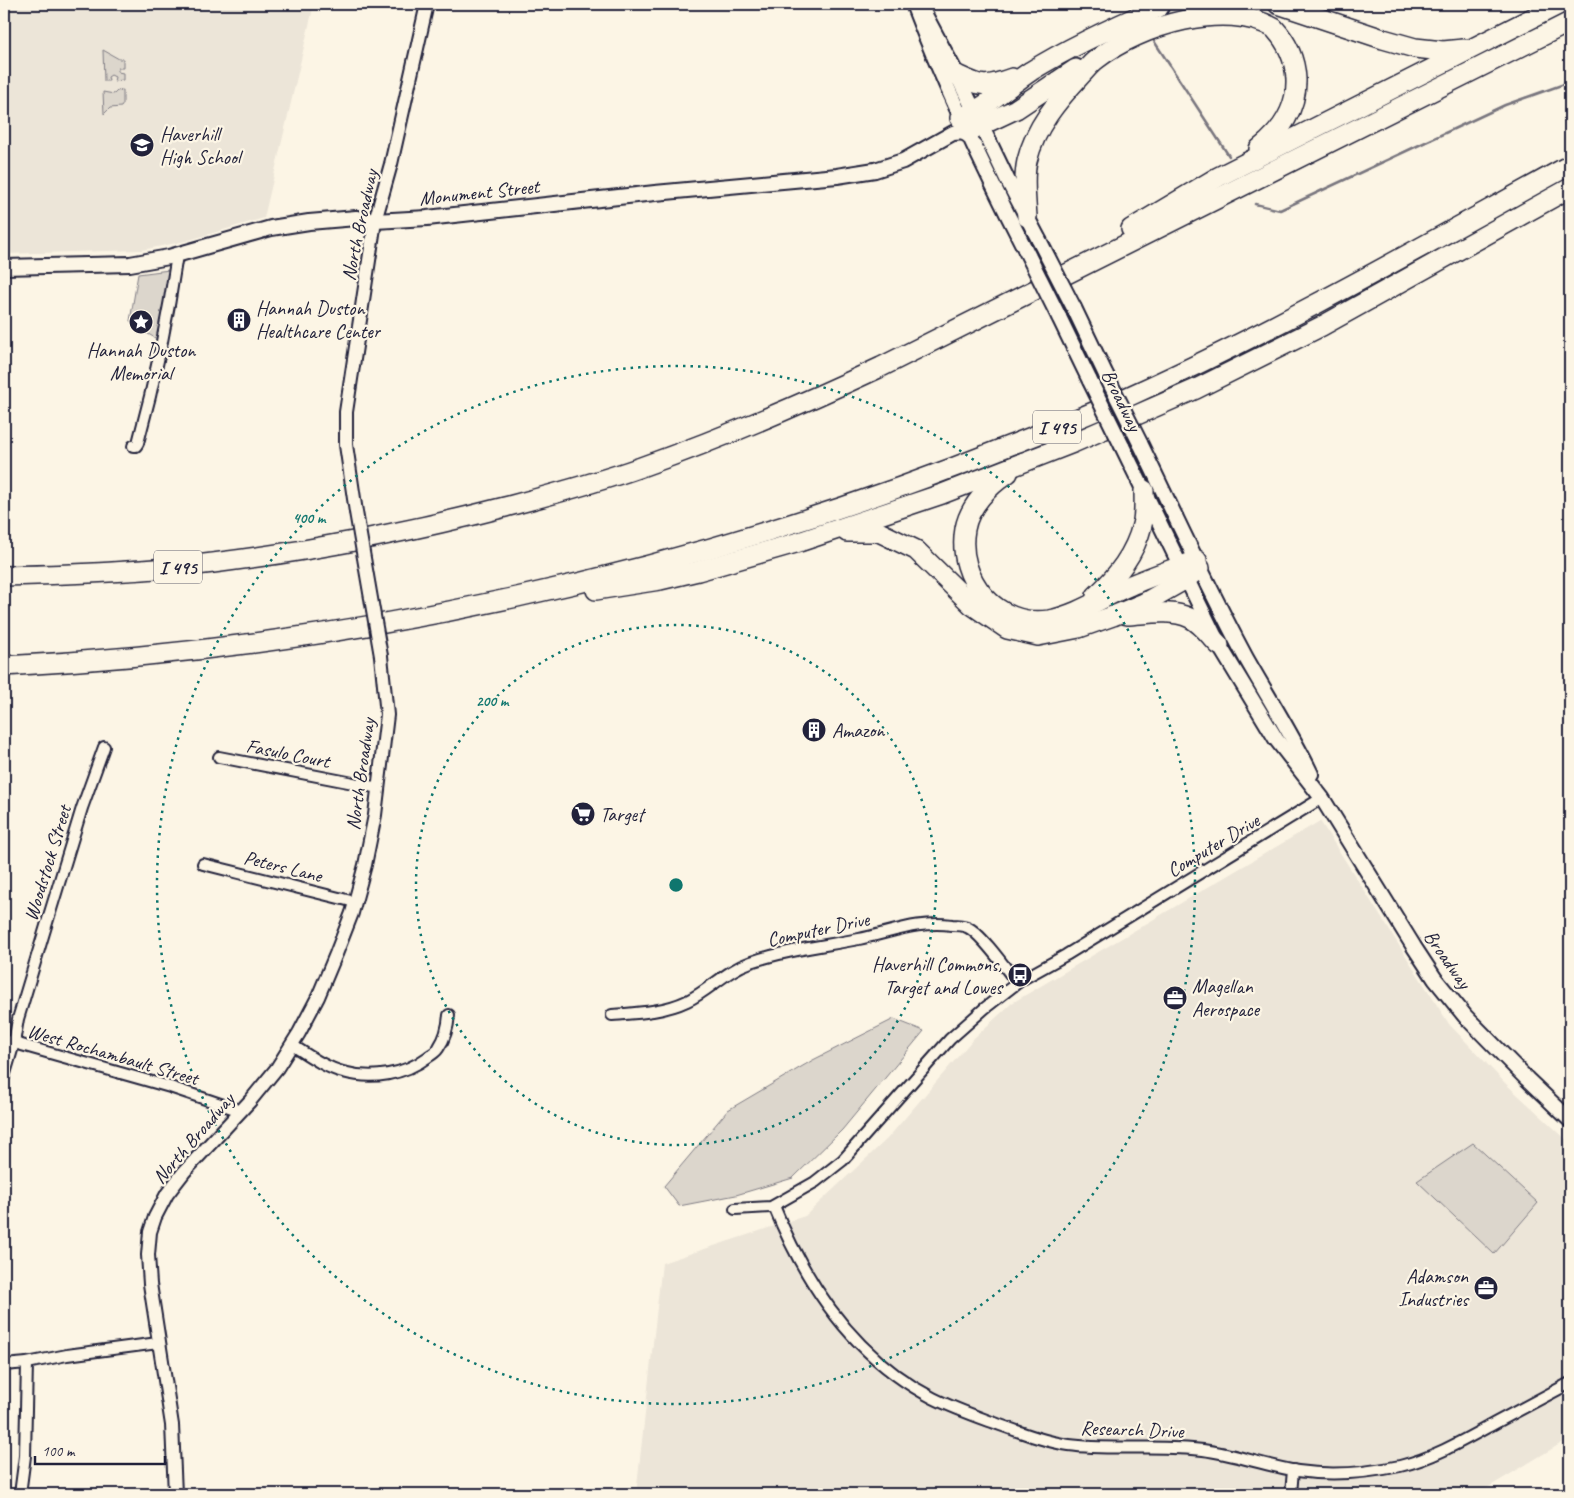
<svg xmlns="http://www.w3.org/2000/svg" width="1574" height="1498" viewBox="0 0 1574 1498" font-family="Caveat,sans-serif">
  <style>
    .built { fill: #ece5d8 }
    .green { fill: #dcd6cc; stroke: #7f7c84 }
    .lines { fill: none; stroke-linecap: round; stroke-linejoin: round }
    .stream { stroke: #78757e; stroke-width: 2.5 }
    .minor-casing { stroke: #22223b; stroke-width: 14 }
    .tertiary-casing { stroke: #22223b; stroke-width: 16 }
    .secondary-casing { stroke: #22223b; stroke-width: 18 }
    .motorway-casing { stroke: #22223b; stroke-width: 22 }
    .minor { stroke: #fcf5e5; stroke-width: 10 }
    .tertiary { stroke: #fcf5e5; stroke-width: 12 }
    .secondary { stroke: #fcf5e5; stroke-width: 14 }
    .motorway { stroke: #fcf5e5; stroke-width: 19 }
    .tertiary-bridge-casing { stroke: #22223b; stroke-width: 16; stroke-linecap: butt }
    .secondary-bridge-casing { stroke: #22223b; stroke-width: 18; stroke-linecap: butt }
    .tertiary-bridge { stroke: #fcf5e5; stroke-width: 12 }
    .secondary-bridge { stroke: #fcf5e5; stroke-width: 14 }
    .ring { fill: none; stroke: #0f766e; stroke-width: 2.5; stroke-dasharray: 2.5 5 }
    .labels { text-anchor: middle; stroke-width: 4.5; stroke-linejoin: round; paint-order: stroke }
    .shield { fill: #fcf5e5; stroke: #63616e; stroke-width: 1 }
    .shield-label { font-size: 19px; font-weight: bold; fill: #22223b }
    .poi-label { font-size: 20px; fill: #22223b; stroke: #fcf5e5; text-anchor: start }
    .street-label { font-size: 20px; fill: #22223b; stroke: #fcf5e5 }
    .centre { fill: #0f766e; stroke: #fcf5e5; stroke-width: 2.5 }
    .ring-label { font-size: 15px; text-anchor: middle; font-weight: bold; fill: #0f766e; stroke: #fcf5e5; stroke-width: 4.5; stroke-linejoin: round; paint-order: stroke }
  </style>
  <rect width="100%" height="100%" fill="#fcf5e5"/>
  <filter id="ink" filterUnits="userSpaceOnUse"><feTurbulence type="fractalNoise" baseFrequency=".02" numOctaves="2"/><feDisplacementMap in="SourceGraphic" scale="10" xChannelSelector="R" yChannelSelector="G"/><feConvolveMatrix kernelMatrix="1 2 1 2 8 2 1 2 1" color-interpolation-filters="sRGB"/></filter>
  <g filter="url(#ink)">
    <g class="built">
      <path d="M 4,4 L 314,4 L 264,218 L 186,241 L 142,250 L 4,254 Z"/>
      <path d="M 1320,821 L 1449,1024 L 1506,1084 L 1570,1143 L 1570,1438 L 1477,1494 L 636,1494 L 662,1263 L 805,1216 L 887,1139 L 974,1038 L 1012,1003 Z"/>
    </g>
    <g class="green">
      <path d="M 103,50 L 119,59 L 123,59 L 123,68 L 118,68 L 118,72 L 123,73 L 123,80 L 114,81 L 115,77 L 111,75 L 108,77 L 109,81 L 104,81 Z"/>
      <path d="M 123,90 L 123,104 L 121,107 L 110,108 L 104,114 L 103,92 L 114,94 L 117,91 Z"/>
      <path d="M 169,270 L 169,280 L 157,339 L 141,330 L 130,321 L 138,274 Z"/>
      <path d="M 894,1019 L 924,1031 L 842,1130 L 793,1178 L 736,1195 L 679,1206 L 664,1186 L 728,1110 L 813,1060 Z"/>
      <path d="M 1473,1143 L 1538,1203 L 1494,1254 L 1417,1181 Z"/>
    </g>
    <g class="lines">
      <g class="stream">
        <path d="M 1132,4 L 1132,5"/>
        <path d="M 1152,38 L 1229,156"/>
        <path d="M 1255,204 L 1280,210 L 1505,105 L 1570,82"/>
      </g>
      <defs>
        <g id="minor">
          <path d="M 133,446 L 136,446 L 138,443 C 155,381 168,318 177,255"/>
          <path d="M 219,757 L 379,788"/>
          <path d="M 203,864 L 355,902"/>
          <path d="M 612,1015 C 637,1013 664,1012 687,1001 C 710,990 725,971 751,962 C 786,950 823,946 859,939 C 890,933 919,920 952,925 C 956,925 962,925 967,927 C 981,933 1007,970 1017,983"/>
          <path d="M 4,1040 L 170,1087 L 241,1111"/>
          <path d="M 292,1045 C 308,1055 324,1067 343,1072 C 372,1080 404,1075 428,1057 C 432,1054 437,1052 439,1047 C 446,1037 448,1027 449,1015"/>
          <path d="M 4,1077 L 14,1043 L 18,1019 L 49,916 L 82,808 L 104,747"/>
          <path d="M 774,1206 C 806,1285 855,1358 933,1398 C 951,1407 970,1414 989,1421 C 1015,1430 1041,1441 1069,1445 C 1113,1451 1158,1444 1203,1450 C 1235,1454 1266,1466 1298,1471 C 1332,1476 1367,1473 1400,1466 C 1434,1458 1466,1439 1497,1422 C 1521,1409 1546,1396 1570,1383"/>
          <path d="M 735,1209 L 771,1207 L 815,1182 L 843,1160 L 950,1039 L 985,1008 L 1021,980 L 1066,955 L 1322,798"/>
          <path d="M 4,1365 L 27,1363 L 67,1355 L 158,1343"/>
          <path d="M 20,1494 L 25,1456 L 27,1363"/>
          <path d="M 1291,1494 L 1293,1470"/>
        </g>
        <g id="tertiary">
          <path d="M 356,512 L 346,445 L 346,412 L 375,221 L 391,164 L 427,4"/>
          <path d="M 175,1494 L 172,1425 L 150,1284 L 148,1255 L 150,1232 L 155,1217 L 167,1194 L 184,1172 L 250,1101 L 277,1068 L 299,1033 L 318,997 L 336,954 L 352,913 L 365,865 L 375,815 L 387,715 L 381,656"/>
        </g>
        <g id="secondary">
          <path d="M 913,4 C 945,88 984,169 1025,249"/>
          <path d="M 924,13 L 957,75 L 1008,181 L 1039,240"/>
          <path d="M 4,267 L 130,264 L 169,257 L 271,228 L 309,222 L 356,218 L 375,221 L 427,218 L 655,193 L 837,176 L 875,170 L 903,161 L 953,133 L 967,132"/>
          <path d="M 1074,308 L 1106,375"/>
          <path d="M 1059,317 L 1090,381"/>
          <path d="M 1140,443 C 1175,515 1208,588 1246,658 C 1268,697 1292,734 1311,774"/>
          <path d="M 1122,446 L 1219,645 L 1276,739 L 1322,798 L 1414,947 L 1435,979 L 1465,1016 L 1527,1079 L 1570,1120"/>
        </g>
        <g id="motorway">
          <path d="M 1278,4 L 1383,39 L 1415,48 L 1443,51 L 1464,49"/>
          <path d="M 957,75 C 983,87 984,88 1012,78"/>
          <path d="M 960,118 C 987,107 1007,87 1031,71 C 1071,46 1115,26 1159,7"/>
          <path d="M 967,132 L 1016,109 L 1076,69"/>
          <path d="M 1027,217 C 1026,199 1023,179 1027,161 C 1035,127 1058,100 1081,75 C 1086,70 1091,63 1097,59 C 1141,25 1226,0 1274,28 C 1287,42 1295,59 1296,79 C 1297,108 1281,132 1259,149"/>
          <path d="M 1131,229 L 1218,177 L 1560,4"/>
          <path d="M 1008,473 C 989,486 969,506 965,529 C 956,579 997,628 1049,620 C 1077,615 1103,597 1129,586 C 1151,576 1174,569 1197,560"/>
          <path d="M 847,532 L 879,532 L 916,550 L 972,605 L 1007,629 L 1038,636 L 1079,628 L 1113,616 L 1144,603 L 1186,579 L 1200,568"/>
          <path d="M 4,576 C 74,574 144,572 213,563 C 312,551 409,532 505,507 C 550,495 596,483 641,467 C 723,438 802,404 881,367 L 1570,22"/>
          <path d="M 596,590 L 660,580 L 698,571 L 799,542 L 942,494 L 1073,443 L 1196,389 L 1322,326 L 1570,188"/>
          <path d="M 1096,596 C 1117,576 1135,554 1142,525 C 1145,515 1144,501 1144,490"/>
          <path d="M 1127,615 C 1147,614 1171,609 1190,618 C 1202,624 1210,636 1219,645"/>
          <path d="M 4,666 C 349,648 690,574 1011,445 C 1052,429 1094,413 1134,394 C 1284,326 1426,244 1570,165"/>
        </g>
      </defs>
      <use href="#minor" class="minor-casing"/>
      <use href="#tertiary" class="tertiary-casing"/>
      <use href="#secondary" class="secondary-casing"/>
      <use href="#motorway" class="motorway-casing"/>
      <use href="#minor" class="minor"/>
      <use href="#tertiary" class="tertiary"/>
      <use href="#secondary" class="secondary"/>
      <use href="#motorway" class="motorway"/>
      <defs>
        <path id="tertiary-bridge" d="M 356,512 L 381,656"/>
        <g id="secondary-bridge">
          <path d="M 1039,240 L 1074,308"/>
          <path d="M 1025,249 L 1059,317"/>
          <path d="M 1106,375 L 1140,443"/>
          <path d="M 1090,381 L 1122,446"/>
        </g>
      </defs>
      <use href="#tertiary-bridge" class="tertiary-bridge-casing"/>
      <use href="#secondary-bridge" class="secondary-bridge-casing"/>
      <use href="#tertiary-bridge" class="tertiary-bridge"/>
      <use href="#secondary-bridge" class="secondary-bridge"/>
    </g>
  </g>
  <g class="ring">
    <circle cx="676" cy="885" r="260"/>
    <circle cx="676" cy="885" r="519"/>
  </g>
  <defs>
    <symbol id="school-disc" viewBox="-11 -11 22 22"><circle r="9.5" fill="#22223b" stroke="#fcf5e5"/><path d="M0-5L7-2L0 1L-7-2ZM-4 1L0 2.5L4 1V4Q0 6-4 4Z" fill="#fff"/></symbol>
    <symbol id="building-disc" viewBox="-11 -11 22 22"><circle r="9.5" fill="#22223b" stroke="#fcf5e5"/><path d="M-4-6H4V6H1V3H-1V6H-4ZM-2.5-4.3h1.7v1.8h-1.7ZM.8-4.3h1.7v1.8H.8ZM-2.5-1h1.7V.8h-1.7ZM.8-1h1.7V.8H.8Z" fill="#fff"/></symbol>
    <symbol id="sight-disc" viewBox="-11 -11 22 22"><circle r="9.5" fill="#22223b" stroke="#fcf5e5"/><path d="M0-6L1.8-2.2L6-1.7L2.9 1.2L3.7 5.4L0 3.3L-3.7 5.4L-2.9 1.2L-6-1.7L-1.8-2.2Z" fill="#fff"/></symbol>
    <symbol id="supermarket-disc" viewBox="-11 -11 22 22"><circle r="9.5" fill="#22223b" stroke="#fcf5e5"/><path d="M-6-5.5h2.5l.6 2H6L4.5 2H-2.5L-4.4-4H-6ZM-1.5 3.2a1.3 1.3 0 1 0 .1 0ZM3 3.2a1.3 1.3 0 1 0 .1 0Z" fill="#fff"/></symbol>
    <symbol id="bus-disc" viewBox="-11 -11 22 22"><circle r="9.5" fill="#22223b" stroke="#fcf5e5"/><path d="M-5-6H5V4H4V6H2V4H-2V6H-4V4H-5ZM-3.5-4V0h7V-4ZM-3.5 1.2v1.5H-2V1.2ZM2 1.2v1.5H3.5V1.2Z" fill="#fff"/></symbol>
    <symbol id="office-disc" viewBox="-11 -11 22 22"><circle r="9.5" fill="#22223b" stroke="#fcf5e5"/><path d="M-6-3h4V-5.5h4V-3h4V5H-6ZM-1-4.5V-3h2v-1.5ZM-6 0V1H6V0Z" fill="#fff"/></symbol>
  </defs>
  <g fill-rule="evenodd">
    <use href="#school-disc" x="128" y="131" width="28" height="28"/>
    <use href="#building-disc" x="225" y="306" width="28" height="28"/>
    <use href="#sight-disc" x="127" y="308" width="28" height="28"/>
    <use href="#building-disc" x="800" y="716" width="28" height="28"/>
    <use href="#supermarket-disc" x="569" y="800" width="28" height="28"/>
    <use href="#bus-disc" x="1006" y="961" width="28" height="28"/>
    <use href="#office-disc" x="1161" y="984" width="28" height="28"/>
    <use href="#office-disc" x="1472" y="1274" width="28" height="28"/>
  </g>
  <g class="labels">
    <g class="shield">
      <rect x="1033" y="410.5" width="48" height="33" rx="4"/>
      <rect x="154" y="550.5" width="48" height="33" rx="4"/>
    </g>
    <g class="shield-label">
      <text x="1057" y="434">I 495</text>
      <text x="178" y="574">I 495</text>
    </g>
    <g class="poi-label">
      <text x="160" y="141">Haverhill<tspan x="160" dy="23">High School</tspan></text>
      <text x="256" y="315">Hannah Duston<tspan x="256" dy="23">Healthcare Center</tspan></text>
      <text x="141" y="357" text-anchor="middle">Hannah Duston<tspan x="141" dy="23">Memorial</tspan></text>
      <text x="832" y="737">Amazon</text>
      <text x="600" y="821">Target</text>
      <text x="1002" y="971" text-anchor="end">Haverhill Commons,<tspan x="1002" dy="23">Target and Lowes</tspan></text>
      <text x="1192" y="993">Magellan<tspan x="1192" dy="23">Aerospace</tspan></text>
      <text x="1468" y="1283" text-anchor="end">Adamson<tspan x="1468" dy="23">Industries</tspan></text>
    </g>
    <g class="street-label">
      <text transform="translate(479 192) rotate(-6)" y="7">Monument Street</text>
      <text transform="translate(359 225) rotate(-78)" y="7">North Broadway</text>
      <text transform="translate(1122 400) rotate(64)" y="7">Broadway</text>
      <text transform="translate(288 753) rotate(11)" y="7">Fasulo Court</text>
      <text transform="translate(360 774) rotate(-82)" y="7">North Broadway</text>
      <text transform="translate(1213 845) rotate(-31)" y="7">Computer Drive</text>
      <text transform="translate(47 863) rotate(-73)" y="7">Woodstock Street</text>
      <text transform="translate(283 866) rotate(14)" y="7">Peters Lane</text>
      <text transform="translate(818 929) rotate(-12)" y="7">Computer Drive</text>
      <text transform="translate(1448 959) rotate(55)" y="7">Broadway</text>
      <text transform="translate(113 1054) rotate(16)" y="7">West Rochambault Street</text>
      <text transform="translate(193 1138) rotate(-49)" y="7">North Broadway</text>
      <text transform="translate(1132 1429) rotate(2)" y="7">Research Drive</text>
    </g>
  </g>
  <circle cx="676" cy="885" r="8" class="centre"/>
  <g class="ring-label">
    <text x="309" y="523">400 m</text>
    <text x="492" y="706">200 m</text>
  </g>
  <rect width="1574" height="1498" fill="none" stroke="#fcf5e5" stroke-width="20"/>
  <rect x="10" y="10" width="1554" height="1478" fill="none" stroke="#22223b" stroke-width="2" filter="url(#ink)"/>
  <path d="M35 1456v8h130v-8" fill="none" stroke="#22223b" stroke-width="2.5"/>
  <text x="42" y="1456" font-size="15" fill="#22223b" stroke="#fcf5e5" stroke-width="4" paint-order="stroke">100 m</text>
</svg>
